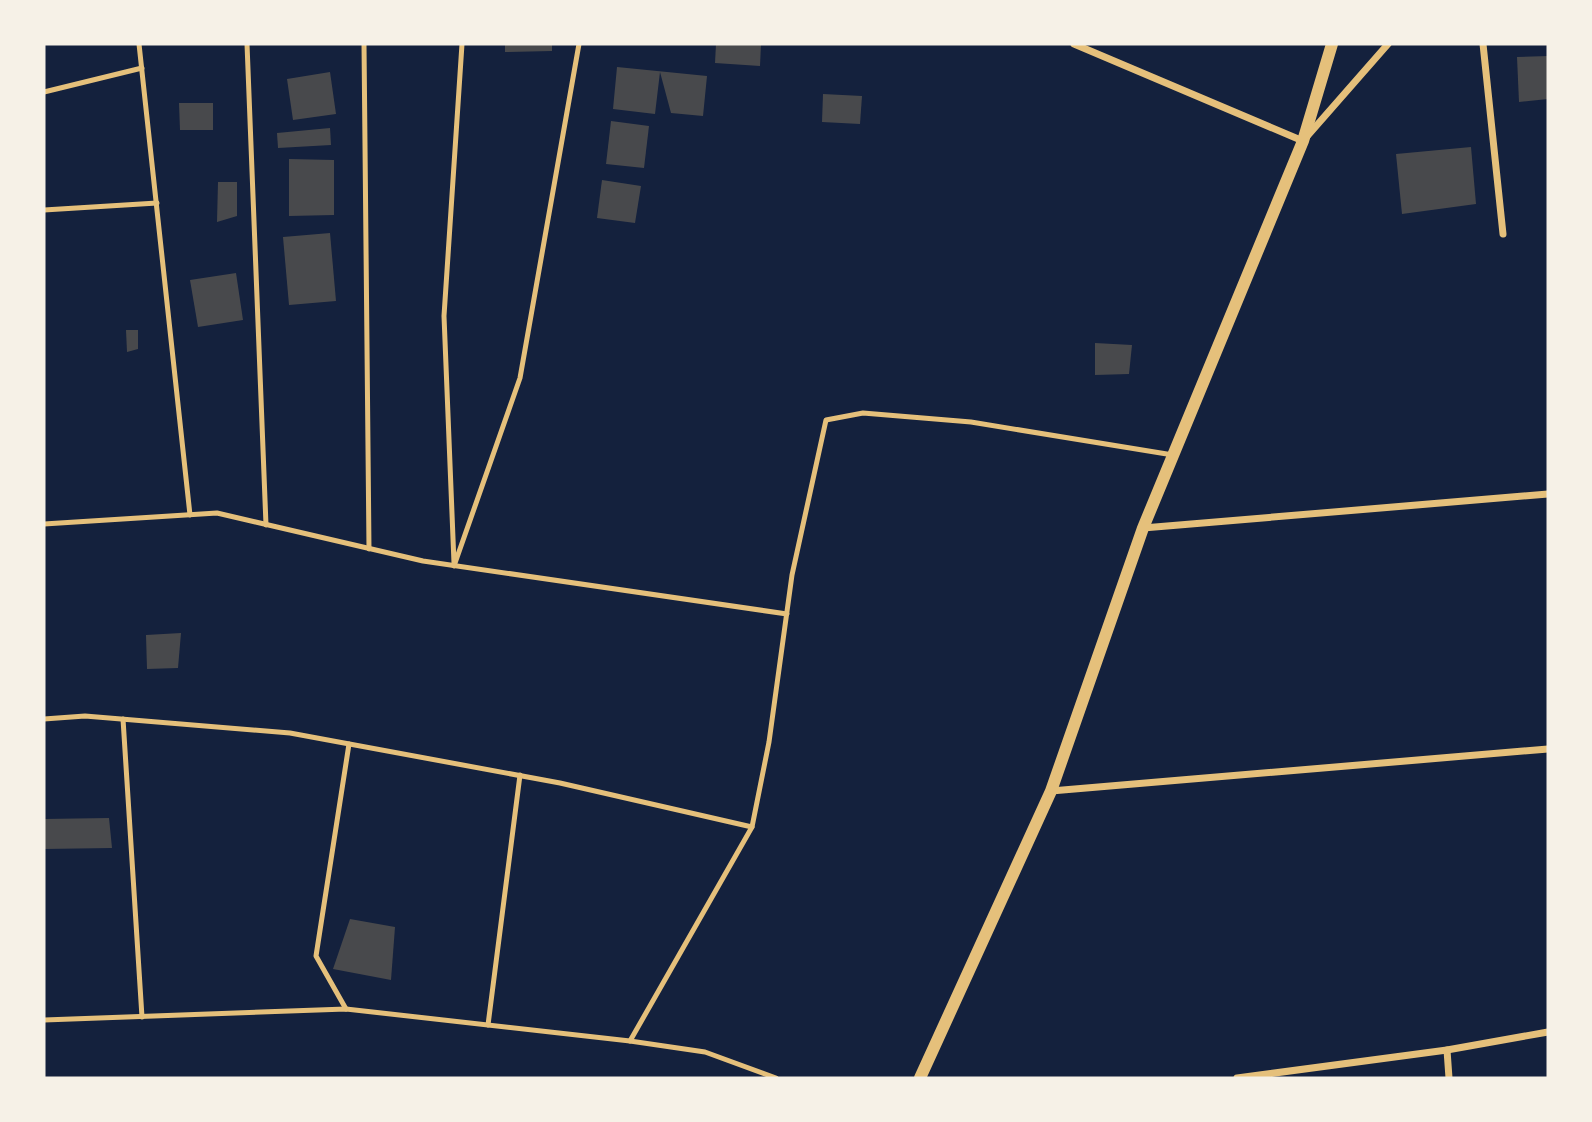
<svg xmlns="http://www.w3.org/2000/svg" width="1592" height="1122" viewBox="0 0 1592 1122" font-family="'Titillium Web',sans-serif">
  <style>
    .building { fill: #48494c }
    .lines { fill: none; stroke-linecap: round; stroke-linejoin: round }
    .service { stroke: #e5c07b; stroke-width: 5 }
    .minor { stroke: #e5c07b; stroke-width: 7 }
    .tertiary { stroke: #e5c07b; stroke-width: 12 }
  </style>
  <rect width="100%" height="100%" fill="#14213d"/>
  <g class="building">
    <path d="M 505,44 L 552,44 L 552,51 L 505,52 Z"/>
    <path d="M 716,44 L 761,44 L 760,66 L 715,63 Z"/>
    <path d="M 1548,56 L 1548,99 L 1519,102 L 1517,57 Z"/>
    <path d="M 617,67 L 707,76 L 703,116 L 671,113 L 660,72 L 655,114 L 613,109 Z"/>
    <path d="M 330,72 L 336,114 L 293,120 L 287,79 Z"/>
    <path d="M 823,94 L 862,96 L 860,124 L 822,122 Z"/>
    <path d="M 179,103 L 213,103 L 213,130 L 180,130 Z"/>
    <path d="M 611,121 L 649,126 L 644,168 L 606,164 Z"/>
    <path d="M 330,128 L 331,145 L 278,148 L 277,133 Z"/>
    <path d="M 1471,147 L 1476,204 L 1402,214 L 1396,154 Z"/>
    <path d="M 289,159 L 334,160 L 334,215 L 289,216 Z"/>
    <path d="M 602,180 L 641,186 L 635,223 L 597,218 Z"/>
    <path d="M 218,182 L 237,182 L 237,216 L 217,222 Z"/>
    <path d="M 330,233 L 336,301 L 289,305 L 283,237 Z"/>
    <path d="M 236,273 L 243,320 L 198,327 L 190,280 Z"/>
    <path d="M 126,330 L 138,330 L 138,349 L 127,352 Z"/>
    <path d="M 1095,343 L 1132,345 L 1129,374 L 1095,375 Z"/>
    <path d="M 181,633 L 178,668 L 147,669 L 146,635 Z"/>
    <path d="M 109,818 L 112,848 L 44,849 L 44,819 Z"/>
    <path d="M 350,919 L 395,927 L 391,980 L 333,969 Z"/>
  </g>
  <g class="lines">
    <g class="service">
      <path d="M 139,44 L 190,515"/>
      <path d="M 247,44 L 266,525"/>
      <path d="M 364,44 L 369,549"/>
      <path d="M 44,92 L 142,68"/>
      <path d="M 44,210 L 157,203"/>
      <path d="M 44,524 L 217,513 L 423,561 L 787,614"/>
      <path d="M 454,563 L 444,316 L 462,44"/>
      <path d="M 454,566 L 520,378 L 579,44"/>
      <path d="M 44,719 L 85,716 L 290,733 L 560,783 L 752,827"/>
      <path d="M 123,719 L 142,1017"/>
      <path d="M 346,1009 L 316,956 L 349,744"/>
      <path d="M 44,1020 L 346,1009 L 630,1041 L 705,1052 L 776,1078"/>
      <path d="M 488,1025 L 520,775"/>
      <path d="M 630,1041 L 752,827 L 769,742 L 792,575 L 826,420 L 863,413 L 971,422 L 1173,455"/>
    </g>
    <g class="minor">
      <path d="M 1074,44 L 1303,141 L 1388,44"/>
      <path d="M 1483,44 L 1503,234"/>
      <path d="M 1143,528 L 1548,494"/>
      <path d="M 1051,791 L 1548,749"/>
      <path d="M 1447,1050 L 1449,1078"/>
      <path d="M 1237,1078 L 1447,1050 L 1548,1032"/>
    </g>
    <path class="tertiary" d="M 920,1078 L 1051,791 L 1143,528 L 1303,141 L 1332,44"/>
  </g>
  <rect width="1592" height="1122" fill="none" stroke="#f6f1e7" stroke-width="91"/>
</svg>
